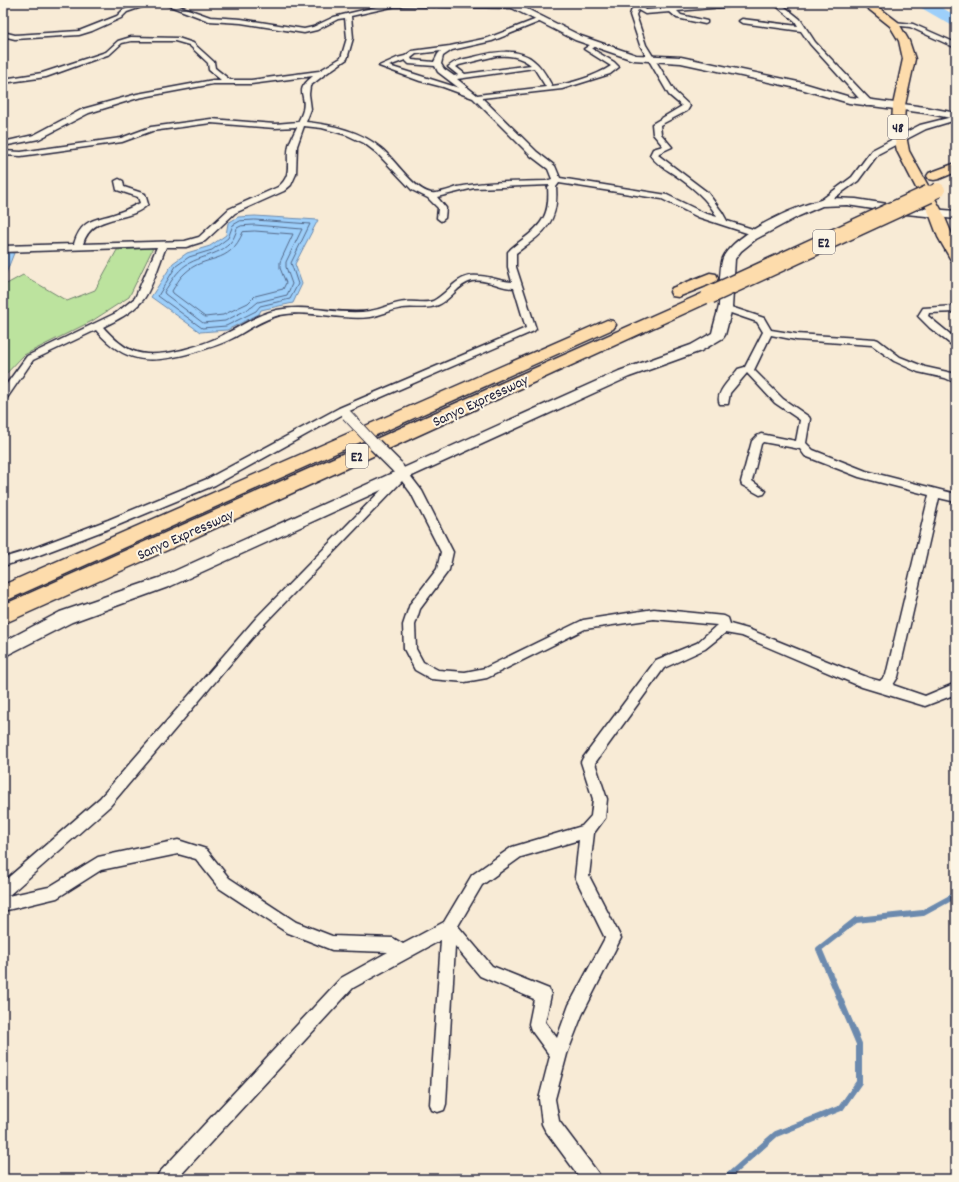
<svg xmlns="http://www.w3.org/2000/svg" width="959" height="1182" viewBox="0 0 959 1182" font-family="Dekko,sans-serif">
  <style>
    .green { fill: #bce39e; stroke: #6f826c }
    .water { fill: #9dcffa; stroke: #6c8aae }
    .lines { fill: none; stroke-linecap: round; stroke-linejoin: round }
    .shore { stroke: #536787; stroke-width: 1 }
    .stream { stroke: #6c8aae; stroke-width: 6 }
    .river { fill: #9dcffa; fill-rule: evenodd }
    .street-casing { stroke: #22223b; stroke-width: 3 }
    .secondary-casing { stroke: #22223b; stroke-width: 3 }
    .primary-casing { stroke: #22223b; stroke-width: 3 }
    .highway-casing { stroke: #22223b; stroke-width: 3 }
    .street { fill: #fcf5e5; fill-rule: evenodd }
    .secondary { fill: #fcf5e5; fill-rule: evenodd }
    .primary { fill: #fddcac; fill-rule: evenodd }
    .highway { fill: #fddcac; fill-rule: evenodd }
    .street-bridge-far1-casing { stroke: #22223b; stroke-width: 12; stroke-linecap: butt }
    .street-bridge-casing { stroke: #22223b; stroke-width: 15; stroke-linecap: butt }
    .highway-bridge-far1-casing { stroke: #22223b; stroke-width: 16; stroke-linecap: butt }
    .highway-bridge-casing { stroke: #22223b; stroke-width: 20; stroke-linecap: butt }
    .street-bridge-far1 { stroke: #fcf5e5; stroke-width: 10 }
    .street-bridge { stroke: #fcf5e5; stroke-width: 12 }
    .highway-bridge-far1 { stroke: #fddcac; stroke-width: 14 }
    .highway-bridge { stroke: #fddcac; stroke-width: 17 }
    .labels { text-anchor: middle; stroke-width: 4; stroke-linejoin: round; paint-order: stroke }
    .shield { fill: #fcf5e5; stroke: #63616e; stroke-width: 1 }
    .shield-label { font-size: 14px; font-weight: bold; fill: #22223b }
    .street-label { font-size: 15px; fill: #22223b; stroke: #fcf5e5 }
  </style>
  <rect width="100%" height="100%" fill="#f8ebd6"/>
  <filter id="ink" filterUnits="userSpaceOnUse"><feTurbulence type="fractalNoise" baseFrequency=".025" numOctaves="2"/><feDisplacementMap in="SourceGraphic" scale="8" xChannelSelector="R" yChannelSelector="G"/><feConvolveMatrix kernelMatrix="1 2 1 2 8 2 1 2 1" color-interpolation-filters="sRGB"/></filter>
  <g filter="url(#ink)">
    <path class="green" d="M 153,248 L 129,297 L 92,321 L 24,355 L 3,377 L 3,286 L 23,275 L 67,301 L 95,290 L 117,250 Z"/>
    <g class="water">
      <path d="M 255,216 L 318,220 L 295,264 L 302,284 L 293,303 L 261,310 L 259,314 L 227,330 L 200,332 L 151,297 L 173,263 L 187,253 L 210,246 L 226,235 L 228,223 L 238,217 Z"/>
      <path d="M 4,251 L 14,253 L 3,281 L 3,252 Z"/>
    </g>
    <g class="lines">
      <g class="shore">
        <path d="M 255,220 L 310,224 L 291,263 L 298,284 L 290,299 L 260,306 L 256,311 L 226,326 L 202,328 L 158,296 L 176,266 L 189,257 L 212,250 L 228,238 L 233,225 L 240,221 Z"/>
        <path d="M 255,225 L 302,229 L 286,262 L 286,267 L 292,284 L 287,295 L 258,302 L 252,307 L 225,321 L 203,323 L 165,294 L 164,292 C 171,282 176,272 186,265 C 205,253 232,255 237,228 L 241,226 Z"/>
        <path d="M 255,231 L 293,234 L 280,262 L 280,268 L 286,283 L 283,289 L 255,296 L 248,303 L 223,315 L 205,317 L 173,293 L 172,291 C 176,285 179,278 185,273 C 206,253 229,267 243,232 Z"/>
      </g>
      <g class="stream">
        <path d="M 420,1179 L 464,1176 L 474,1179"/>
        <path d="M 725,1179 L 776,1134 L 841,1108 L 859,1082 L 859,1044 L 819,949 L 856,920 L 923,913 L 956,895"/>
      </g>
      <path class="river" d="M 916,3 L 934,3 L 956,16 L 956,26 L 951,25 L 918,6 Z"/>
      <defs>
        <g id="street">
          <path d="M 143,3 L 153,3 L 127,12 L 121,18 L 92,31 L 79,35 L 15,39 L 3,36 L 3,32 L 15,35 L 79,31 L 117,16 L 123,10 Z"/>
          <path d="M 162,3 L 171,3 L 210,17 L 241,19 L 304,29 L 313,27 L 334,17 L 392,3 L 519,3 L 517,7 L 515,8 L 396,6 L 351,16 L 353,38 L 347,59 L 324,75 L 310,86 L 309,94 L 311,109 L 306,122 C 333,125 361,131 382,149 C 396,161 413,189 431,193 C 438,194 451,189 458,187 C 486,181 517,182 546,181 L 552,179 L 548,169 L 531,156 L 473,98 L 443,87 L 420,81 L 379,66 L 397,58 L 405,56 L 412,51 L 450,46 L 488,38 L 542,17 L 544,18 L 544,20 L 492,41 L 452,50 L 443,56 L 441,64 L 444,69 L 454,76 L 458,75 L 448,67 C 455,60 465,59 474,57 C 493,52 518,47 534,61 C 542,67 547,77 552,86 C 570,84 596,76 611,66 L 584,49 L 593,43 L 597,43 L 597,45 L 592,49 L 614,62 L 619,67 L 610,74 L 562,89 L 482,98 L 537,152 L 555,166 L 560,178 L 667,195 L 704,213 L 717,217 C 708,199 691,186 675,175 C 666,169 656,164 650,155 L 653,149 L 663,146 L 653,134 L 652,124 L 682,106 L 669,95 L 640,45 L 630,15 L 634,3 L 646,3 L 644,8 L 646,10 L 726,3 L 750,3 L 747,5 L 677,11 L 681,15 L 707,21 L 707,23 L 705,24 L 677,18 L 670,12 L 645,14 L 638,10 L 636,15 L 646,45 L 675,92 L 690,106 L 687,111 L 660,125 L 661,134 L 672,147 L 659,153 L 658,155 L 707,192 L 722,212 L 727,221 L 759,231 L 760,233 L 756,236 L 753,235 L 698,217 L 662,199 L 559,183 L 556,187 C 559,224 543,233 516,253 L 516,267 L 536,329 L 534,331 L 347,412 L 215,485 L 116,526 L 34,557 L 3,566 L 3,558 L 26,551 L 108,520 L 207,479 L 339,408 L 526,328 L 514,288 C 500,288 486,278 472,281 C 458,284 451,300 438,305 C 426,310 414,306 402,308 C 391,310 381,315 370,317 C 340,321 310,309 280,315 C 263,319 248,330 233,338 C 220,345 205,349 191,353 C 150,364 125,364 96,330 L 33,360 L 7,398 L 3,399 L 3,389 L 27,356 L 116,313 L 135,298 L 157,247 L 3,252 L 3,246 L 74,244 C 82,216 98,221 120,212 C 126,210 133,206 140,203 L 138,197 L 117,190 L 115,181 L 119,179 L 123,181 L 124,187 L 145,194 L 148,204 C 129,224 92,212 83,244 L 185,241 L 199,237 L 229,209 L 278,187 C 294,174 285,162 289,145 C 291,139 294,133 297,127 L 275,128 L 211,123 L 152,131 L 122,142 L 21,156 L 3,155 L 3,151 L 21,152 L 121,138 L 151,127 L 211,119 L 275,124 L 298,122 C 300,118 302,114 303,110 C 307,92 293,93 313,76 L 251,84 L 213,84 L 138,98 L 89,113 L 39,139 L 3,146 L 3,142 L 34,135 L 83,109 L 137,94 L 213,80 L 221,80 L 209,70 L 208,63 L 189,45 L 175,41 L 131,41 L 122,43 L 110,54 L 46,77 L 3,83 L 3,79 L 42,73 L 106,52 L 118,41 L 131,37 L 178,38 L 193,43 L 214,62 L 215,68 L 230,80 L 251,80 L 319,71 L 341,58 L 347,38 L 345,18 L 338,19 L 317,30 L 304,33 L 241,23 L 209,21 ZM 441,51 L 438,54 L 434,62 L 412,60 L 411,58 L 416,54 ZM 496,56 C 509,55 520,56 531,65 L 465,74 L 456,67 L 459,65 ZM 405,60 L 409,64 L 435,66 L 438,72 L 459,88 L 389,66 ZM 534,68 L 546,87 L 477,95 L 457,79 ZM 304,126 L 322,128 L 347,135 L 364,143 L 377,153 L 412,190 L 428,198 L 438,208 L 437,218 L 441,221 L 445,218 L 446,208 L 437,197 L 474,188 L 550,185 L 548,187 C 550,214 543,224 522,240 C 517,244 512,247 508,252 L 508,267 L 512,282 C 498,281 485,274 470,276 C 454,279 447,294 433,301 C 424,304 415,301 406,302 C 393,303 382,309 370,311 C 339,316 308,303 277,310 C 258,314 243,325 227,333 C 206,345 157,361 133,351 C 121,346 111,336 103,327 C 117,320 131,313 142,301 C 151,292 160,261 166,247 L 186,247 L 205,241 L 235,213 L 284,191 L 291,185 L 296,174 L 297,146 Z"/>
          <path d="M 773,3 L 780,3 L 800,19 L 815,42 L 872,102 L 872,106 L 866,106 L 810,44 L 801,31 L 742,23 L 739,21 L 742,19 L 798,26 L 795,21 Z"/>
          <path d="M 894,22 L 913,24 L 956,43 L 956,48 L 910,27 L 892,25 L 891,24 Z"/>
          <path d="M 956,116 L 956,120 L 926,129 L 878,154 L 858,181 L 824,205 L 821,205 L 817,203 L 852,177 L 872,150 L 920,125 Z"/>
          <path d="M 725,305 L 764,318 L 771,330 L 796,334 L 875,339 L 878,340 L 900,357 L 925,367 L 952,373 L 956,376 L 956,383 L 945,378 L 918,372 L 894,361 L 872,345 L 796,340 L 771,335 L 754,370 L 783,399 L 809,417 L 810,419 L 806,443 L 813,450 L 866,471 L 956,494 L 956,502 L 939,498 L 898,677 L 893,685 L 925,696 L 956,683 L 956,694 L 925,706 L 862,687 L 742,636 L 725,633 L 705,649 L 664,668 L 595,763 L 607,799 L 605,818 L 594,833 L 589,876 L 621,938 L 582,1015 L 567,1054 L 555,1099 L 559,1121 L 598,1173 L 601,1179 L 581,1179 L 545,1130 L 542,1124 L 539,1099 L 550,1056 L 531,1030 L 529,1024 L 534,999 L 480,976 L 455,946 L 446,1104 L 444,1110 L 438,1112 L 432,1110 L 430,1104 L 441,940 L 353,988 L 177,1179 L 156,1179 L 159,1173 L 341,978 L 388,952 L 332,950 L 286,932 L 219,888 L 196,859 L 178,854 L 101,870 L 57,898 L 3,911 L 3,882 L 100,798 L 257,617 L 397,474 L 393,468 L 394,465 L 402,465 L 422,491 L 453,552 L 449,570 L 420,609 L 415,625 L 416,649 L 423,662 L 438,670 L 465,672 L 485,668 L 583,620 L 654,609 L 724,616 L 728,618 L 730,624 L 748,629 L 869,678 L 880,681 L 886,675 L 929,495 L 859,477 L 805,456 L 800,449 L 763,442 L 761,444 L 752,481 L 766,491 L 764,494 L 760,495 L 742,485 L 741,482 L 752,441 L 757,436 L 761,434 L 796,441 L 800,420 L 775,403 L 747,373 L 730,393 L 728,404 L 720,404 C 714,393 732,378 738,369 L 745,367 L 763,332 L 757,322 L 722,310 L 720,308 ZM 402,481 L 411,493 L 441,552 L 437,569 L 410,604 L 403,625 L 404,649 L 415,670 L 431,679 L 465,682 L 487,678 L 585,629 L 654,619 L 717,625 L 697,643 L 656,660 L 583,758 L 581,762 L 593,799 L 591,816 L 582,826 L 512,847 L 472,875 L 444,922 L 403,944 L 393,938 L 332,936 L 296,922 L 229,878 L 206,849 L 178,840 L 98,857 L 49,887 L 8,896 L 110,806 L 265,623 ZM 579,840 L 575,877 L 605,938 L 569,1005 L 557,1038 L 545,1022 L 551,995 L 549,989 L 492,966 L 458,926 L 482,885 L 521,857 Z"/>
          <path d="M 956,306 L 956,312 L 929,313 L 928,316 L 956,339 L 956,347 L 953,346 L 930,328 L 918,316 L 923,308 Z"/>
        </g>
        <g id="secondary">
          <path d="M 515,3 L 581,36 L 636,55 L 681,57 L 803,83 L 850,97 L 925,107 L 956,113 L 956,119 L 925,113 L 849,103 L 801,89 L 681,63 L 633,60 L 575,40 L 512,8 L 510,6 Z"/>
          <path d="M 831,198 L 856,199 L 906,207 L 956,211 L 956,219 L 906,214 L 847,205 L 822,206 L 799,216 L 756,239 L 741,251 L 735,259 L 732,308 L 725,335 L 723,338 L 701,351 L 629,377 L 171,586 L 72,622 L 3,657 L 3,642 L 60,612 L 159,578 L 619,371 L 691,345 L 712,333 C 714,324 717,315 719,306 C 720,294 719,268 723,258 C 735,232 803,202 831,198 Z"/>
        </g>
        <path id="primary" d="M 861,3 L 873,3 L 898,22 L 909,41 L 915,59 L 905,105 L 904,125 L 909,151 L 943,213 L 956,244 L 956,261 L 951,260 L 938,237 L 929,213 L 897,151 L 892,125 L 893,105 L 903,59 L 899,41 L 890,26 Z"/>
        <g id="highway">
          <path d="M 956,163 L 956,172 L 939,179 L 934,180 L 929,179 L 927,176 L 929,173 Z"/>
          <path d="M 710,273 L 716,274 L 718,278 L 716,282 L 678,297 L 672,296 L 670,292 L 672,288 Z"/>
          <path d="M 710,290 L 716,291 L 718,295 L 716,299 L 181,544 L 3,624 L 3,605 Z"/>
          <path d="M 607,320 L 613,321 L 616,325 L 613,329 L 3,602 L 3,585 Z"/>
        </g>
      </defs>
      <use href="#street" class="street-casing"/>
      <use href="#secondary" class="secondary-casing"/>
      <use href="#primary" class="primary-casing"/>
      <use href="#highway" class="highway-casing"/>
      <use href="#street" class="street"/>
      <use href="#secondary" class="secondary"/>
      <use href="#primary" class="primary"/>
      <use href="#highway" class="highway"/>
      <defs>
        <path id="street-bridge-far1" d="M 347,415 L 376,446"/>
        <path id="street-bridge" d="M 375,445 L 397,467"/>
        <path id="highway-bridge-far1" d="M 927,195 L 938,190"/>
        <path id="highway-bridge" d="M 710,295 L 929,194"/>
      </defs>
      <use href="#street-bridge-far1" class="street-bridge-far1-casing"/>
      <use href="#street-bridge" class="street-bridge-casing"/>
      <use href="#highway-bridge-far1" class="highway-bridge-far1-casing"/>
      <use href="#highway-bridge" class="highway-bridge-casing"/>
      <use href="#street-bridge-far1" class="street-bridge-far1"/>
      <use href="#street-bridge" class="street-bridge"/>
      <use href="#highway-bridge-far1" class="highway-bridge-far1"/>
      <use href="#highway-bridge" class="highway-bridge"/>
    </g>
  </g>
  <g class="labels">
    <g class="shield">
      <rect x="888" y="115" width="20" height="24" rx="3"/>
      <rect x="813" y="230" width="22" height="24" rx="3"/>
      <rect x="346" y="444" width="22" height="24" rx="3"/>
    </g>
    <g class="shield-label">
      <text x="898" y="132">48</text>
      <text x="824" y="247">E2</text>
      <text x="357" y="461">E2</text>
    </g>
    <g class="street-label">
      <text transform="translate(480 400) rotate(-25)" y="5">Sanyo Expressway</text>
      <text transform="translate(185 534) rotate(-24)" y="5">Sanyo Expressway</text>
    </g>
  </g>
  <rect width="959" height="1182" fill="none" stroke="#fcf5e5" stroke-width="16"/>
  <rect x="8" y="8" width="943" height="1166" fill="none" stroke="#22223b" stroke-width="1.5" filter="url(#ink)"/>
</svg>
